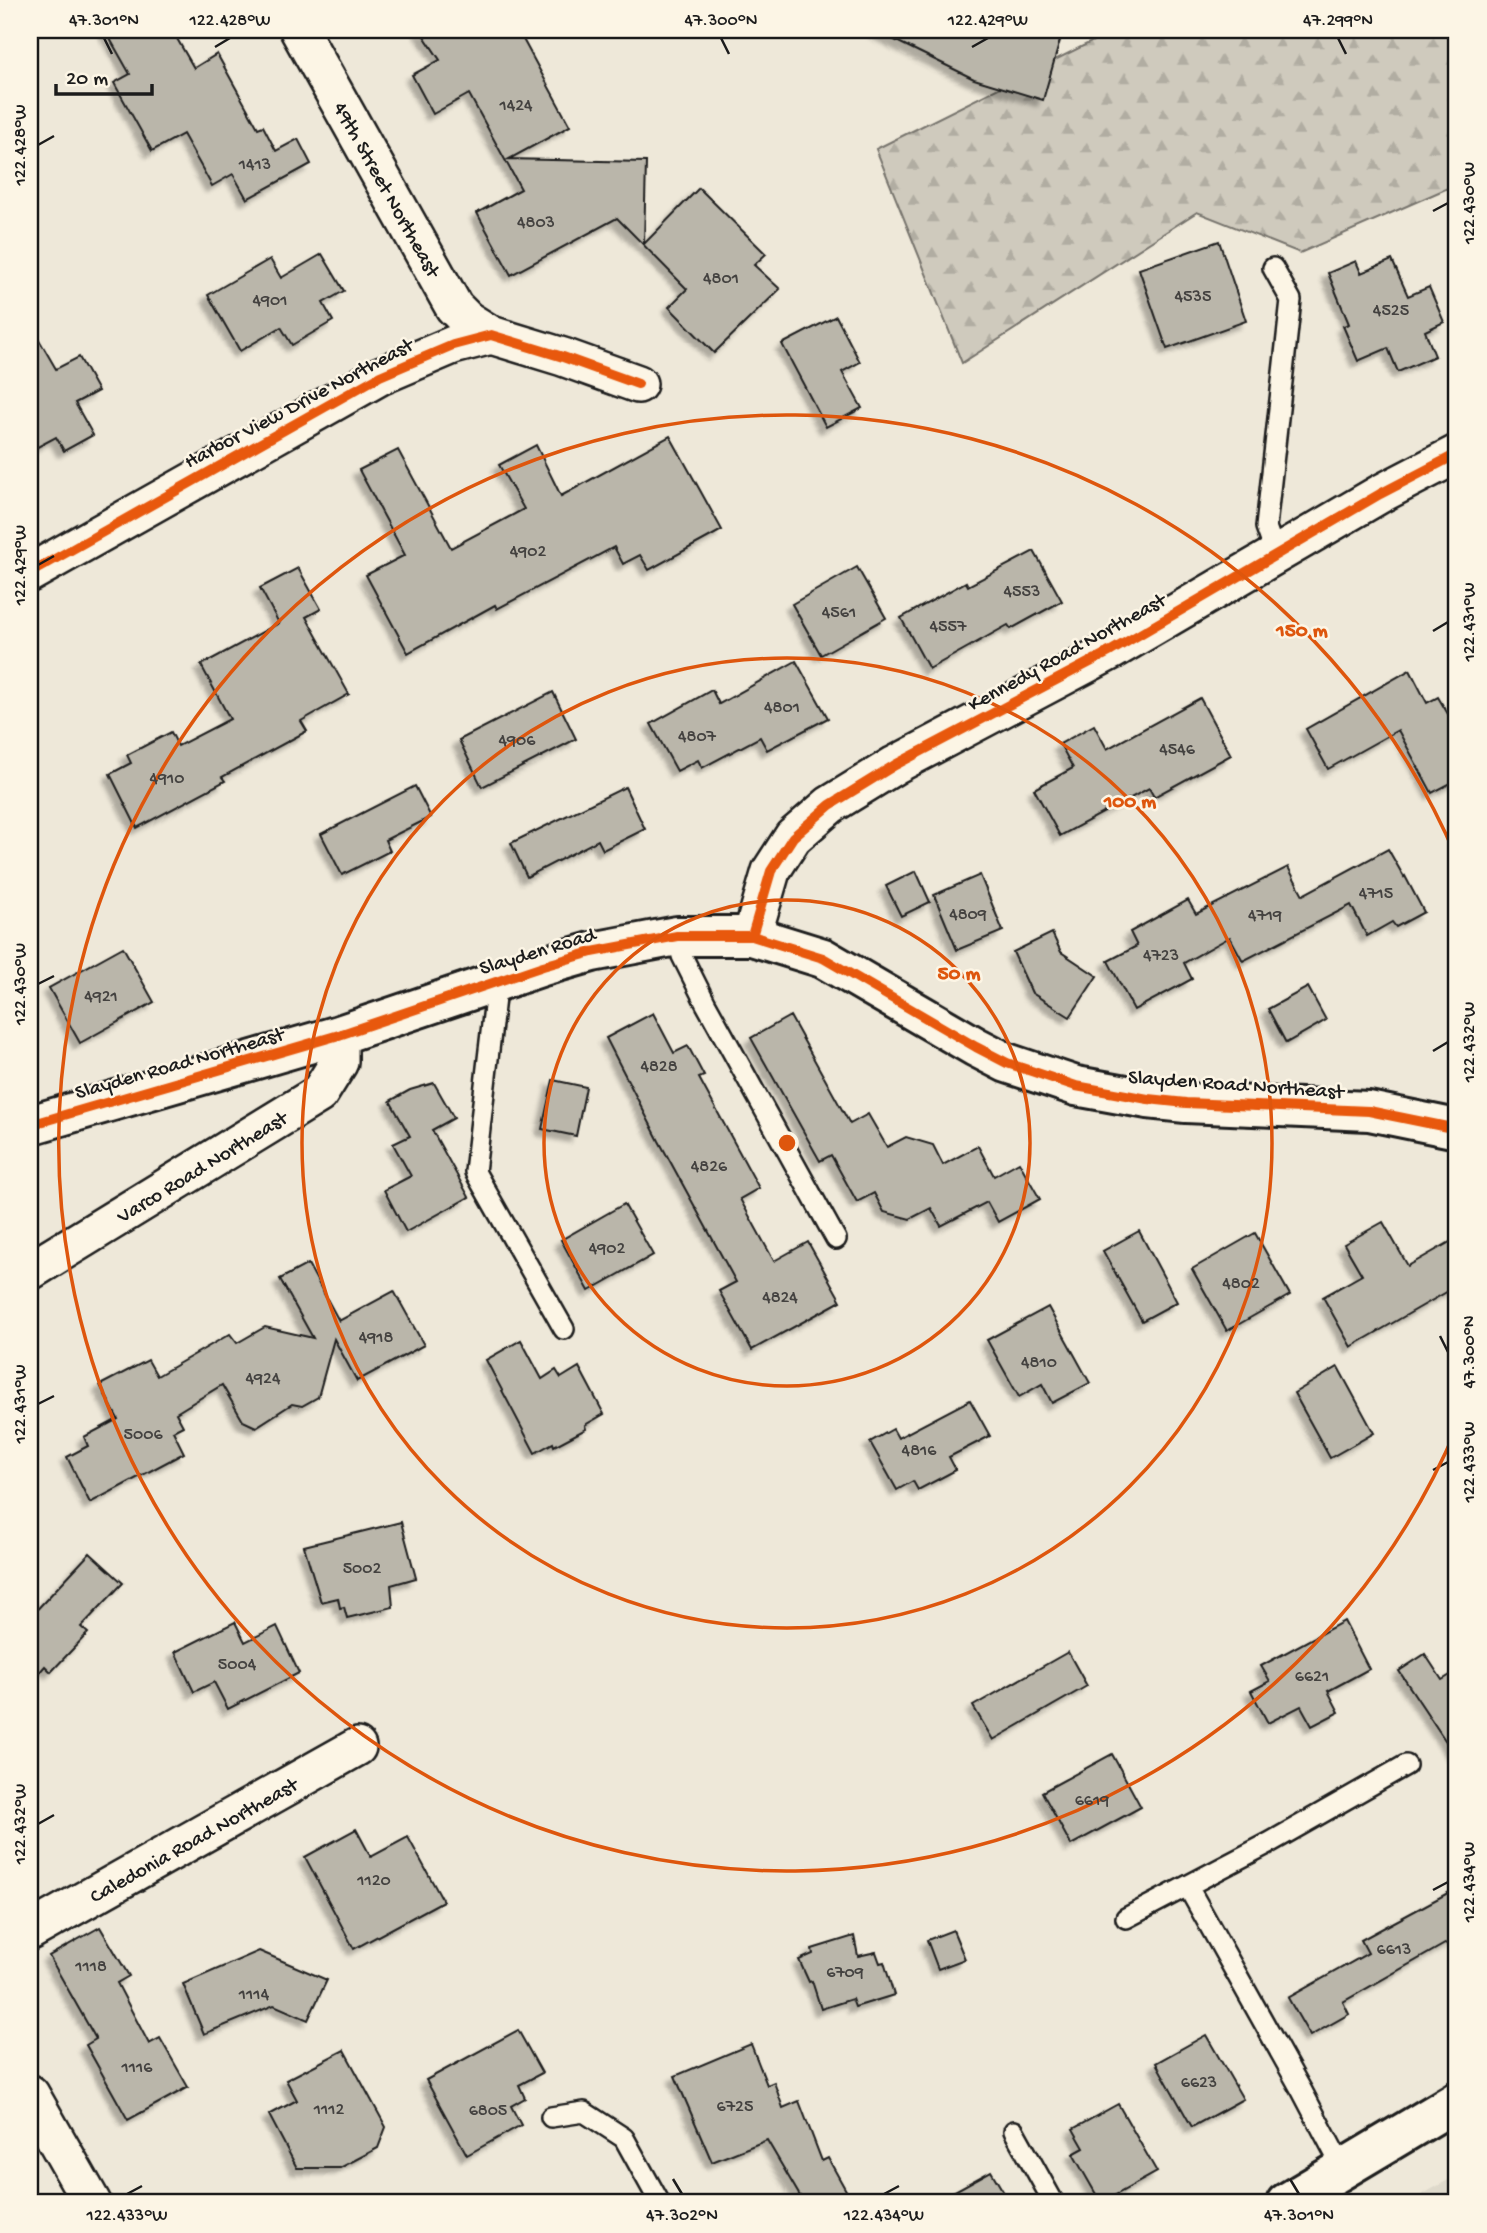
<svg xmlns="http://www.w3.org/2000/svg" width="1487" height="2233" viewBox="0 0 1487 2233" font-family="'Gochi Hand',sans-serif">
  <style>
    .built { fill: #ded9cb }
    .forest { fill: url(#forest-firs); stroke: #76736c; stroke-width: 2 }
    .building { fill: #bab6aa; stroke: #1c1c1c; stroke-width: 2; filter: url(#shadow) }
    .lines { fill: none; stroke-linecap: round; stroke-linejoin: round }
    .lane-casing { stroke: #1c1c1c; stroke-width: 24 }
    .street-casing { stroke: #1c1c1c; stroke-width: 42 }
    .secondary-casing { stroke: #1c1c1c; stroke-width: 44 }
    .lane { stroke: #fcf5e5; stroke-width: 19 }
    .street { stroke: #fcf5e5; stroke-width: 37 }
    .secondary { stroke: #fcf5e5; stroke-width: 38 }
    .cycleway-casing { stroke: #fcf5e5; stroke-width: 15 }
    .cycleway { stroke: #e8590c; stroke-width: 10 }
    .ticks { fill: none; stroke: #1c1c1c; stroke-width: 2.5 }
    .ring { fill: none; stroke: #de560d; stroke-width: 3.5 }
    .labels { text-anchor: middle; stroke-width: 5; stroke-linejoin: round; paint-order: stroke }
    .number-label { font-size: 18px; fill: #444240 }
    .street-label { font-size: 21px; fill: #1c1c1c; stroke: #fcf5e5 }
    .centre { fill: #de560d; stroke: #fcf5e5; stroke-width: 3.5 }
    .ring-label { font-size: 21px; text-anchor: middle; font-weight: bold; fill: #de560d; stroke: #fcf5e5; stroke-width: 5; stroke-linejoin: round; paint-order: stroke }
    .neatline { fill: none; stroke: #1c1c1c; stroke-width: 2.5 }
    .ticks-label { font-size: 18px; text-anchor: middle; fill: #1c1c1c }
  </style>
  <defs>
    <pattern id="forest-firs" width="22" height="20" patternUnits="userSpaceOnUse" patternTransform="scale(1.75)"><rect width="22" height="20" fill="#cfcabd"/><path d="M5 1l3.5 6h-7zM16 11l3.5 6h-7z" fill="#b1ada2"/></pattern>
    <filter id="shadow"><feDropShadow dx="-6" dy="6" stdDeviation="2" flood-color="#0004"/></filter>
  </defs>
  <rect width="100%" height="100%" fill="#eee8d9"/>
  <filter id="ink" filterUnits="userSpaceOnUse"><feTurbulence type="fractalNoise" baseFrequency=".0143" numOctaves="2"/><feDisplacementMap in="SourceGraphic" scale="14" xChannelSelector="R" yChannelSelector="G"/><feConvolveMatrix kernelMatrix="1 2 1 2 8 2 1 2 1" color-interpolation-filters="sRGB"/></filter>
  <g filter="url(#ink)">
    <path class="built" d="M 1457,2175 L 1457,2203 L 1407,2203 Z"/>
    <path class="forest" d="M 1115,30 L 1457,30 L 1457,184 L 1300,253 L 1197,212 L 962,363 L 876,149 Z"/>
    <g class="building">
      <path d="M 105,30 L 172,30 L 194,68 L 217,54 L 258,128 L 263,126 L 276,151 L 298,139 L 311,164 L 247,199 L 233,174 L 212,186 L 183,134 L 152,151 L 114,83 L 130,74 Z"/>
      <path d="M 420,30 L 518,30 L 570,126 L 509,159 L 646,162 L 644,244 L 699,188 L 766,254 L 754,265 L 780,289 L 714,353 L 669,307 L 687,289 L 617,218 L 511,275 L 477,213 L 521,189 L 469,94 L 433,114 L 412,75 L 440,60 Z"/>
      <path d="M 874,30 L 1063,30 L 1043,100 L 974,79 Z"/>
      <path d="M 1219,241 L 1246,321 L 1167,349 L 1139,269 Z"/>
      <path d="M 322,254 L 344,291 L 323,303 L 333,321 L 292,345 L 281,327 L 240,351 L 208,295 L 270,259 L 281,278 Z"/>
      <path d="M 1392,260 L 1408,296 L 1429,287 L 1444,322 L 1425,331 L 1435,356 L 1398,372 L 1388,348 L 1358,361 L 1343,326 L 1349,324 L 1328,273 L 1356,261 L 1361,273 Z"/>
      <path d="M 836,316 L 860,362 L 842,372 L 862,408 L 826,427 L 782,344 Z"/>
      <path d="M 30,324 L 56,369 L 79,357 L 98,391 L 75,403 L 93,435 L 64,451 L 56,437 L 30,451 Z"/>
      <path d="M 670,436 L 722,530 L 649,570 L 640,555 L 623,564 L 614,547 L 497,609 L 495,605 L 408,653 L 366,575 L 405,555 L 359,470 L 398,450 L 451,548 L 524,509 L 499,465 L 536,445 L 561,496 Z"/>
      <path d="M 1034,551 L 1062,601 L 1011,629 L 1008,625 L 929,669 L 901,618 L 966,582 L 968,586 Z"/>
      <path d="M 857,567 L 886,618 L 821,655 L 792,604 Z"/>
      <path d="M 298,568 L 321,609 L 306,617 L 349,694 L 301,721 L 307,731 L 222,777 L 225,781 L 137,828 L 110,774 L 131,763 L 127,755 L 171,732 L 178,746 L 230,719 L 201,665 L 279,623 L 260,588 Z"/>
      <path d="M 796,661 L 828,718 L 767,750 L 760,737 L 702,768 L 698,760 L 677,771 L 651,724 L 712,690 L 719,704 Z"/>
      <path d="M 1410,670 L 1427,703 L 1438,697 L 1448,714 L 1457,709 L 1457,780 L 1432,793 L 1398,730 L 1328,769 L 1306,729 Z"/>
      <path d="M 553,692 L 576,739 L 482,787 L 459,740 Z"/>
      <path d="M 1200,698 L 1231,755 L 1154,797 L 1149,788 L 1060,836 L 1034,789 L 1073,768 L 1060,744 L 1094,725 L 1107,749 Z"/>
      <path d="M 415,786 L 431,817 L 385,840 L 390,851 L 342,875 L 321,834 Z"/>
      <path d="M 625,787 L 645,829 L 603,850 L 598,840 L 527,877 L 511,843 Z"/>
      <path d="M 1388,849 L 1404,877 L 1405,876 L 1424,912 L 1396,927 L 1392,922 L 1367,936 L 1351,905 L 1243,961 L 1230,937 L 1184,963 L 1192,979 L 1134,1010 L 1108,961 L 1137,946 L 1130,932 L 1188,900 L 1196,914 L 1288,867 L 1303,895 Z"/>
      <path d="M 916,871 L 930,902 L 901,916 L 886,886 Z"/>
      <path d="M 980,875 L 1003,931 L 957,950 L 934,895 Z"/>
      <path d="M 1052,933 L 1061,952 L 1097,976 L 1070,1017 L 1032,993 L 1013,952 Z"/>
      <path d="M 123,947 L 154,1002 L 80,1043 L 49,988 Z"/>
      <path d="M 1308,987 L 1326,1020 L 1286,1043 L 1268,1009 Z"/>
      <path d="M 653,1013 L 674,1053 L 688,1046 L 704,1076 L 699,1078 L 759,1188 L 740,1199 L 774,1261 L 808,1242 L 841,1301 L 752,1350 L 719,1291 L 736,1282 L 659,1141 L 606,1038 Z"/>
      <path d="M 790,1016 L 850,1124 L 868,1114 L 887,1147 L 906,1137 L 933,1145 L 943,1165 L 978,1146 L 994,1176 L 1019,1162 L 1040,1199 L 998,1222 L 987,1202 L 941,1226 L 931,1208 L 910,1219 L 884,1212 L 874,1193 L 857,1202 L 831,1155 L 820,1161 L 751,1038 Z"/>
      <path d="M 553,1080 L 586,1087 L 576,1136 L 542,1129 Z"/>
      <path d="M 434,1083 L 454,1118 L 432,1130 L 469,1197 L 406,1232 L 384,1190 L 411,1176 L 393,1144 L 410,1136 L 390,1101 L 410,1090 Z"/>
      <path d="M 624,1204 L 653,1255 L 589,1291 L 561,1240 Z"/>
      <path d="M 1383,1222 L 1408,1266 L 1457,1238 L 1457,1286 L 1351,1347 L 1323,1297 L 1362,1275 L 1344,1244 Z"/>
      <path d="M 1139,1231 L 1177,1302 L 1142,1321 L 1103,1251 Z"/>
      <path d="M 1255,1233 L 1290,1295 L 1227,1331 L 1192,1269 Z"/>
      <path d="M 308,1264 L 339,1321 L 394,1291 L 424,1345 L 357,1381 L 334,1339 L 318,1397 L 302,1406 L 292,1404 L 256,1427 L 243,1421 L 222,1385 L 176,1413 L 183,1426 L 173,1431 L 184,1453 L 90,1503 L 67,1457 L 88,1446 L 84,1437 L 118,1419 L 100,1385 L 148,1360 L 157,1376 L 230,1334 L 237,1343 L 265,1327 L 313,1338 L 280,1279 Z"/>
      <path d="M 1048,1307 L 1090,1383 L 1052,1403 L 1042,1384 L 1019,1397 L 987,1340 Z"/>
      <path d="M 521,1340 L 542,1379 L 556,1370 L 561,1378 L 579,1367 L 604,1414 L 585,1425 L 586,1429 L 554,1446 L 553,1443 L 535,1453 L 486,1360 Z"/>
      <path d="M 1338,1367 L 1374,1433 L 1330,1458 L 1294,1393 Z"/>
      <path d="M 970,1400 L 990,1436 L 949,1457 L 956,1470 L 918,1490 L 913,1481 L 897,1490 L 870,1442 L 893,1429 L 898,1438 Z"/>
      <path d="M 401,1522 L 416,1578 L 391,1585 L 393,1607 L 347,1618 L 344,1607 L 340,1608 L 338,1598 L 321,1602 L 304,1546 Z"/>
      <path d="M 90,1553 L 123,1583 L 81,1627 L 88,1633 L 51,1672 L 45,1666 L 30,1683 L 30,1617 Z"/>
      <path d="M 1344,1621 L 1369,1669 L 1328,1691 L 1339,1712 L 1312,1726 L 1301,1706 L 1268,1723 L 1251,1691 L 1270,1681 L 1261,1666 Z"/>
      <path d="M 235,1622 L 245,1642 L 277,1626 L 299,1673 L 228,1709 L 214,1682 L 194,1692 L 175,1652 Z"/>
      <path d="M 1068,1652 L 1087,1686 L 993,1740 L 973,1706 Z"/>
      <path d="M 1425,1654 L 1442,1680 L 1457,1671 L 1457,1758 L 1399,1671 Z"/>
      <path d="M 1112,1754 L 1141,1807 L 1071,1845 L 1042,1792 Z"/>
      <path d="M 356,1829 L 371,1857 L 408,1837 L 443,1901 L 354,1949 L 305,1857 Z"/>
      <path d="M 1457,1888 L 1457,1937 L 1343,2002 L 1349,2014 L 1310,2036 L 1288,1998 L 1368,1953 L 1361,1940 Z"/>
      <path d="M 100,1927 L 129,1976 L 117,1983 L 149,2044 L 160,2038 L 188,2087 L 128,2120 L 86,2045 L 96,2039 L 49,1956 Z"/>
      <path d="M 953,1930 L 965,1959 L 938,1969 L 927,1940 Z"/>
      <path d="M 854,1936 L 858,1956 L 876,1952 L 880,1963 L 884,1962 L 894,1995 L 855,2007 L 852,1999 L 821,2009 L 812,1981 L 809,1982 L 799,1960 L 813,1954 L 812,1949 Z"/>
      <path d="M 259,1951 L 327,1980 L 308,2020 L 274,2005 L 204,2034 L 183,1984 Z"/>
      <path d="M 518,2030 L 542,2073 L 519,2085 L 525,2098 L 511,2106 L 521,2125 L 467,2155 L 426,2080 Z"/>
      <path d="M 1206,2035 L 1243,2099 L 1192,2127 L 1156,2063 Z"/>
      <path d="M 751,2044 L 767,2085 L 774,2082 L 783,2108 L 799,2101 L 822,2161 L 828,2158 L 853,2203 L 804,2203 L 767,2140 L 712,2162 L 675,2076 Z"/>
      <path d="M 344,2050 L 386,2127 L 378,2148 L 340,2168 L 297,2168 L 269,2115 L 297,2100 L 286,2080 Z"/>
      <path d="M 1118,2104 L 1157,2172 L 1101,2203 L 1073,2154 L 1084,2148 L 1073,2129 Z"/>
      <path d="M 991,2171 L 1010,2203 L 933,2203 Z"/>
    </g>
    <g class="lines">
      <defs>
        <g id="lane">
          <path d="M 1273,268 L 1291,300 L 1266,527 L 1276,555"/>
          <path d="M 677,936 L 682,956 L 706,1004 L 836,1239"/>
          <path d="M 490,984 L 495,998 L 475,1172 L 564,1329"/>
          <path d="M 1188,1887 L 1302,2091 L 1343,2169"/>
          <path d="M 1126,1918 L 1269,1843 L 1406,1765"/>
          <path d="M 551,2117 L 584,2112 L 624,2138 L 660,2203"/>
          <path d="M 1014,2131 L 1054,2203"/>
        </g>
        <g id="street">
          <path id="s1" d="M 299,30 L 454,307 L 467,320 L 491,335"/>
          <path d="M 30,573 L 380,376 L 453,345 L 491,335 L 563,357 L 638,384"/>
          <path d="M 752,936 L 771,871 L 793,837 L 830,805 L 895,765 L 1111,651 L 1380,494 L 1457,454"/>
          <path id="s2" d="M 30,1271 L 319,1094 L 339,1062 L 339,1035"/>
          <path id="s3" d="M 30,1931 L 357,1747"/>
          <path d="M 30,2094 L 92,2203"/>
        </g>
        <g id="secondary">
          <path d="M 30,1125 L 339,1035 L 543,966 L 592,952 L 677,936 L 752,936 L 823,958 L 976,1047 L 1007,1063 L 1076,1086 L 1148,1099 L 1186,1103 L 1369,1111 L 1457,1129"/>
          <path d="M 1286,2203 L 1457,2101"/>
        </g>
      </defs>
      <use href="#lane" class="lane-casing"/>
      <use href="#street" class="street-casing"/>
      <use href="#secondary" class="secondary-casing"/>
      <use href="#lane" class="lane"/>
      <use href="#street" class="street"/>
      <use href="#secondary" class="secondary"/>
      <defs>
        <g id="cycleway">
          <path d="M 30,573 L 380,376 L 453,345 L 491,335 L 563,357 L 638,384"/>
          <path d="M 752,936 L 771,871 L 793,837 L 830,805 L 895,765 L 1111,651 L 1380,494 L 1457,454"/>
          <path d="M 30,1125 L 339,1035 L 543,966 L 592,952 L 677,936 L 752,936 L 823,958 L 976,1047 L 1007,1063 L 1076,1086 L 1148,1099 L 1186,1103 L 1369,1111 L 1457,1129"/>
        </g>
      </defs>
      <use href="#cycleway" class="cycleway-casing"/>
      <use href="#cycleway" class="cycleway"/>
    </g>
  </g>
  <path class="ticks" d="M 104,38 L 112,54M 721,38 L 729,54M 1338,38 L 1346,54M 215,47 L 230,38M 972,47 L 988,38M 38,145 L 54,136M 1433,211 L 1448,203M 38,565 L 54,556M 1433,631 L 1448,622M 38,984 L 54,976M 1433,1051 L 1448,1042M 1440,1336 L 1448,1352M 38,1404 L 54,1396M 1433,1470 L 1448,1462M 38,1824 L 54,1815M 1433,1890 L 1448,1882M 673,2179 L 682,2194M 1290,2179 L 1299,2194M 127,2194 L 142,2186M 884,2194 L 899,2186"/>
  <g class="ring">
    <circle cx="787" cy="1143" r="243"/>
    <circle cx="787" cy="1143" r="485"/>
    <path d="M1457 1427A728 728 0 1 1 1457 859"/>
  </g>
  <g class="labels">
    <g class="number-label">
      <text x="516" y="110">1424</text>
      <text x="255" y="169">1413</text>
      <text x="536" y="227">4803</text>
      <text x="721" y="283">4801</text>
      <text x="1193" y="301">4535</text>
      <text x="270" y="305">4901</text>
      <text x="1391" y="315">4525</text>
      <text x="528" y="556">4902</text>
      <text x="1022" y="596">4553</text>
      <text x="839" y="617">4561</text>
      <text x="948" y="631">4557</text>
      <text x="782" y="712">4801</text>
      <text x="697" y="741">4807</text>
      <text x="517" y="745">4906</text>
      <text x="1177" y="754">4546</text>
      <text x="167" y="783">4910</text>
      <text x="1376" y="898">4715</text>
      <text x="968" y="919">4809</text>
      <text x="1265" y="920">4719</text>
      <text x="1161" y="960">4723</text>
      <text x="101" y="1001">4921</text>
      <text x="659" y="1071">4828</text>
      <text x="709" y="1171">4826</text>
      <text x="607" y="1253">4902</text>
      <text x="1241" y="1288">4802</text>
      <text x="780" y="1302">4824</text>
      <text x="376" y="1342">4918</text>
      <text x="1039" y="1367">4810</text>
      <text x="263" y="1383">4924</text>
      <text x="143" y="1439">5006</text>
      <text x="919" y="1455">4816</text>
      <text x="362" y="1573">5002</text>
      <text x="237" y="1669">5004</text>
      <text x="1312" y="1681">6621</text>
      <text x="1092" y="1805">6619</text>
      <text x="374" y="1885">1120</text>
      <text x="1394" y="1954">6613</text>
      <text x="91" y="1971">1118</text>
      <text x="845" y="1977">6709</text>
      <text x="254" y="1999">1114</text>
      <text x="137" y="2072">1116</text>
      <text x="1199" y="2087">6623</text>
      <text x="735" y="2111">6725</text>
      <text x="329" y="2114">1112</text>
      <text x="488" y="2115">6805</text>
    </g>
    <g class="street-label">
      <text dy="7" stroke="none"><textPath href="#s1" startOffset="182">49th Street Northeast</textPath></text>
      <text transform="translate(298 402) rotate(-28)" y="7">Harbor View Drive Northeast</text>
      <text transform="translate(1066 651) rotate(-29)" y="7">Kennedy Road Northeast</text>
      <text transform="translate(537 950) rotate(-17)" y="7">Slayden Road</text>
      <text transform="translate(179 1062) rotate(-16)" y="7">Slayden Road Northeast</text>
      <text transform="translate(1236 1083) rotate(4)" y="7">Slayden Road Northeast</text>
      <text dy="7" stroke="none"><textPath href="#s2" startOffset="201">Varco Road Northeast</textPath></text>
      <text dy="7" stroke="none"><textPath href="#s3" startOffset="187">Caledonia Road Northeast</textPath></text>
    </g>
  </g>
  <circle cx="787" cy="1143" r="10" class="centre"/>
  <g class="ring-label">
    <text x="1302" y="636">150 m</text>
    <text x="1130" y="807">100 m</text>
    <text x="959" y="979">50 m</text>
  </g>
  <rect width="1487" height="2233" fill="none" stroke="#fcf5e5" stroke-width="77"/>
  <path d="M56 84v10h96v-10" fill="none" stroke="#1c1c1c" stroke-width="3.5"/>
  <text x="66" y="84" font-size="21" fill="#1c1c1c" stroke="#fcf5e5" stroke-width="5" paint-order="stroke">20 m</text>
  <rect x="38" y="38" width="1410" height="2156" class="neatline"/>
  <g class="ticks-label">
    <text x="104" y="25">47.301°N</text>
    <text x="230" y="25">122.428°W</text>
    <text x="721" y="25">47.300°N</text>
    <text x="988" y="25">122.429°W</text>
    <text x="1338" y="25">47.299°N</text>
    <text transform="translate(19 145) rotate(-90)" y="6">122.428°W</text>
    <text transform="translate(1468 203) rotate(-90)" y="6">122.430°W</text>
    <text transform="translate(19 565) rotate(-90)" y="6">122.429°W</text>
    <text transform="translate(1468 622) rotate(-90)" y="6">122.431°W</text>
    <text transform="translate(19 984) rotate(-90)" y="6">122.430°W</text>
    <text transform="translate(1468 1042) rotate(-90)" y="6">122.432°W</text>
    <text transform="translate(1468 1352) rotate(-90)" y="6">47.300°N</text>
    <text transform="translate(19 1404) rotate(-90)" y="6">122.431°W</text>
    <text transform="translate(1468 1462) rotate(-90)" y="6">122.433°W</text>
    <text transform="translate(19 1824) rotate(-90)" y="6">122.432°W</text>
    <text transform="translate(1468 1882) rotate(-90)" y="6">122.434°W</text>
    <text x="127" y="2220">122.433°W</text>
    <text x="682" y="2220">47.302°N</text>
    <text x="884" y="2220">122.434°W</text>
    <text x="1299" y="2220">47.301°N</text>
  </g>
</svg>
